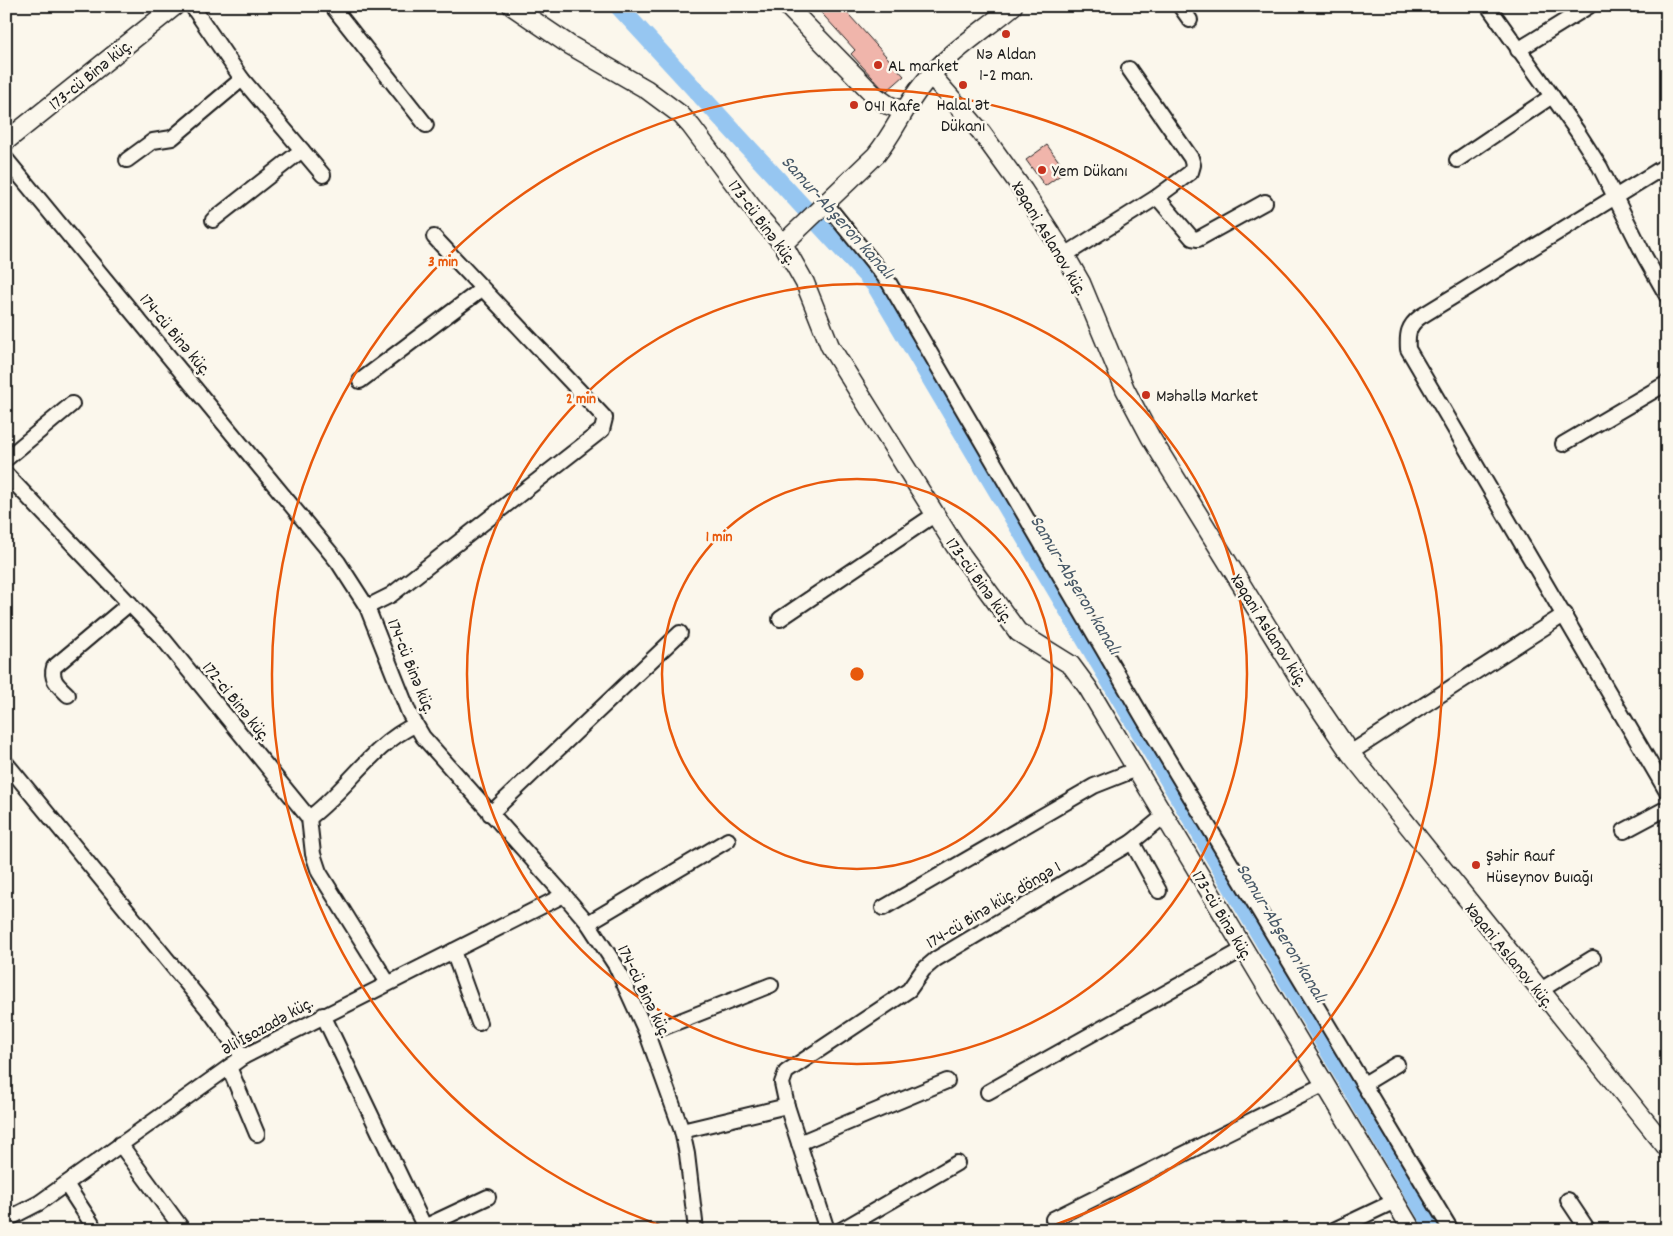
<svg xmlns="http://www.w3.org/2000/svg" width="1673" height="1236" viewBox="0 0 1673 1236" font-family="Dekko,sans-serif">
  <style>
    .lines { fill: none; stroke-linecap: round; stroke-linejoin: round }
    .canal { stroke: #96c6f1; stroke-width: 18 }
    .building { fill: #f0b5ab; stroke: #1c1c1c }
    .minor-casing { stroke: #1c1c1c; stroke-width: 18 }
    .tertiary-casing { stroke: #1c1c1c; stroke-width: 21 }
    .minor { stroke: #fbf7ec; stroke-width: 14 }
    .tertiary { stroke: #fbf7ec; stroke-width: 18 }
    .ring { fill: none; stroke: #e8590c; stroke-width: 2.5 }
    .poi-dot { fill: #c8321e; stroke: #fbf7ec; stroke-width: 2 }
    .labels { text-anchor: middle; stroke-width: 5; stroke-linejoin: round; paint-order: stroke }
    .poi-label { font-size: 18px; fill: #1c1c1c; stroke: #fbf7ec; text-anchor: start }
    .street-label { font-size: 18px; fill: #1c1c1c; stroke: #fbf7ec }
    .water-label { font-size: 19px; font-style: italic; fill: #475867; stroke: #fbf7ec }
    .centre { fill: #e8590c; stroke: #fbf7ec; stroke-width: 2.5 }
    .ring-label { font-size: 15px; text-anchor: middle; font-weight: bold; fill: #e8590c; stroke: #fbf7ec; stroke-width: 5; stroke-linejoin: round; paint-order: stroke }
  </style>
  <rect width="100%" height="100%" fill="#fbf7ec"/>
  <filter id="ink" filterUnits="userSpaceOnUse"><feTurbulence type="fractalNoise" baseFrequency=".02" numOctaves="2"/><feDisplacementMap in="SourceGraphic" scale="10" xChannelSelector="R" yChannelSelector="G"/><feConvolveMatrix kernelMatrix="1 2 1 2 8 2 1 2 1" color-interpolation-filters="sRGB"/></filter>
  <g filter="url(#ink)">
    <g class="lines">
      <path class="canal" d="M 618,6 L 875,285 L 1435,1230"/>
    </g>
    <g class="building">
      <path d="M 815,6 L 841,6 L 904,76 L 887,91 L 882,88 L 851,54 L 855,50 Z"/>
      <path d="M 1047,145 L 1066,171 L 1045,186 L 1026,160 Z"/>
    </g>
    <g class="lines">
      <defs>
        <g id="minor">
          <path d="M 192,6 L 242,79 L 323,175"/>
          <path d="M 332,6 L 426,125"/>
          <path d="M 1180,6 L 1190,20"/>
          <path d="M 1488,6 L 1577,131 L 1600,167 L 1645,257 L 1667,296"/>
          <path d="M 1518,50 L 1589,6"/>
          <path d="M 6,159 L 338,562 L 367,607 L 409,713 L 423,737 L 564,895 L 588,923 L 616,966 L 647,1034 L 682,1131 L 687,1154 L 696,1230"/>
          <path d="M 127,160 L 153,141 L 172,138 L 242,79"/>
          <path d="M 1457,160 L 1552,96"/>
          <path d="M 1667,165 L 1420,317 C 1408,326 1407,334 1408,349 L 1667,792"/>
          <path d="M 1157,197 L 1192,238 L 1198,239 L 1265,202"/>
          <path d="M 826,204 L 888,281 L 1145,721 L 1451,1230"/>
          <path d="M 213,220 L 302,150"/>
          <path d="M 1065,255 L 1157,197 L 1191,172 L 1193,165 L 1191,158 L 1129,69"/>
          <path d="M 360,381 L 482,289"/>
          <path d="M 1563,444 L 1667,383"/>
          <path d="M 6,459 L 72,404"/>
          <path d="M 6,474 L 164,640 L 309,818 L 313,854 L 319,872 L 388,983"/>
          <path d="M 367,607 L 391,595 L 602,430 L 605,418 L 434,237"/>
          <path d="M 780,619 L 934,515"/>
          <path d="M 68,695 C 59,686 50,680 54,667 L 130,603"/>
          <path d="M 1350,753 L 1565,614"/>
          <path d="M 6,763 L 211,1013 L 243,1057"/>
          <path d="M 490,814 L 680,633"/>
          <path d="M 309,818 C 346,791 374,743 415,725"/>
          <path d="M 1624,831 L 1667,808"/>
          <path d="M 1132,842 L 1159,891"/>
          <path d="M 883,908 L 1094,786 L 1137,769"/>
          <path d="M 588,923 L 728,840"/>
          <path d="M 453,951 L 479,1023"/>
          <path d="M 1539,991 L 1593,958"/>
          <path d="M 323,1015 L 426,1230"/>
          <path d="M 647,1034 L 771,985"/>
          <path d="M 229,1067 L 257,1134"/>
          <path d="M 1364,1084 L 1397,1064"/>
          <path d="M 988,1092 L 1244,949"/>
          <path d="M 682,1131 L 787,1106"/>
          <path d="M 799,1143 L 947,1081"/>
          <path d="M 120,1144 L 183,1230"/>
          <path d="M 66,1184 L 92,1224"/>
          <path d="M 1568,1200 L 1588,1230"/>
          <path d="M 1053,1219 L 1325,1084"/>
          <path d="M 6,1220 L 39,1203 L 243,1057 L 564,895"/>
          <path d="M 424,1227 L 488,1197"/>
          <path d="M 827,1230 L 787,1106 L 782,1083 L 786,1072 L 909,990 L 923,970 L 936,959 L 1132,842 L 1164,816"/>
          <path d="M 841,1230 L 957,1163"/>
          <path d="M 1334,1230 L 1395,1201"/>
        </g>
        <g id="tertiary">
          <path d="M 512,6 L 568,44 L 646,89 L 681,115 L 691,126 L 760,218 L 783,244 L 805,283 L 830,346 L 955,546 L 1018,632 L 1071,665 L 1088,688 L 1412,1230"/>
          <path d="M 787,6 L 875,96 L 888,105 L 904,111"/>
          <path d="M 931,75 L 981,132 L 1023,190 L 1065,255 L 1081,283 L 1125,389 L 1151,438 L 1299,678 L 1350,753 L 1667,1148"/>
          <path d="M 6,141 L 175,6"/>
          <path d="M 783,244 L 876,155 C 894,133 904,107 923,84 C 947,54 983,31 1013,6"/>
        </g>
      </defs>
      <use href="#minor" class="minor-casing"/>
      <use href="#tertiary" class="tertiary-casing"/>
      <use href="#minor" class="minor"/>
      <use href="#tertiary" class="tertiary"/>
    </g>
  </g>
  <g class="ring">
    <circle cx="857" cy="674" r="195"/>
    <circle cx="857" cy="674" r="390"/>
    <path d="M671 1229A585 585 0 1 1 1043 1229"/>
  </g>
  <g class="poi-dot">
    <circle cx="1006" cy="34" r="5"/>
    <circle cx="878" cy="65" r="5"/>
    <circle cx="963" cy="85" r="5"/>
    <circle cx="854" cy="105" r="5"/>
    <circle cx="1042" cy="170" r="5"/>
    <circle cx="1146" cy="395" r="5"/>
    <circle cx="1476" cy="865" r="5"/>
  </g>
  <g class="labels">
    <g class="poi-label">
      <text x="1006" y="59" text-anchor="middle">Nə Aldan<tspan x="1006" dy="21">1-2 man.</tspan></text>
      <text x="888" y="71">AL market</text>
      <text x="963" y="110" text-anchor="middle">Halal Ət<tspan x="963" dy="21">Dükanı</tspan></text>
      <text x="864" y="111">041 Kafe</text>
      <text x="1052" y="176">Yem Dükanı</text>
      <text x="1156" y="401">Məhəllə Market</text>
      <text x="1486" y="861">Şəhir Rauf<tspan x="1486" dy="21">Hüseynov Buıağı</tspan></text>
    </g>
    <g class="street-label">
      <text transform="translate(90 74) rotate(-39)" y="6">173-cü Binə küç.</text>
      <text transform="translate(763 222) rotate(53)" y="6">173-cü Binə küç.</text>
      <text transform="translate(1050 238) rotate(59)" y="6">Xəqani Aslanov küç.</text>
      <text transform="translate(176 334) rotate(50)" y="6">174-cü Binə küç.</text>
      <text transform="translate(980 580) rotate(54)" y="6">173-cü Binə küç.</text>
      <text transform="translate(1270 630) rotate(58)" y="6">Xəqani Aslanov küç.</text>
      <text transform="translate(412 666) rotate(68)" y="6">174-cü Binə küç.</text>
      <text transform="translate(237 701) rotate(51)" y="6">172-ci Binə küç.</text>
      <text transform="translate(993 904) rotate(-31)" y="6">174-cü Binə küç. döngə 1</text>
      <text transform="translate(1223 915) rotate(59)" y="6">173-cü Binə küç.</text>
      <text transform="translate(1510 955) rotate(51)" y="6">Xəqani Aslanov küç.</text>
      <text transform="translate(645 991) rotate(64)" y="6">174-cü Binə küç.</text>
      <text transform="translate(267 1025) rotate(-29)" y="6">Əli İsazadə küç.</text>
    </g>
    <g class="water-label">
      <text transform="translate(839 216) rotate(48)" y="7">Samur-Abşeron kanalı</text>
      <text transform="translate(1077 584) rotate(59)" y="7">Samur-Abşeron kanalı</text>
      <text transform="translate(1283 932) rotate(59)" y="7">Samur-Abşeron kanalı</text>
    </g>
  </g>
  <circle cx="857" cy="674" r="8" class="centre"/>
  <g class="ring-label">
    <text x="443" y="266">3 min</text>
    <text x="581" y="403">2 min</text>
    <text x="719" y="541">1 min</text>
  </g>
  <rect width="1673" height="1236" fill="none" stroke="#fbf7ec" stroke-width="25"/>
  <rect x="12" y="12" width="1648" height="1211" fill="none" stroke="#1c1c1c" stroke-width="2" filter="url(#ink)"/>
</svg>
